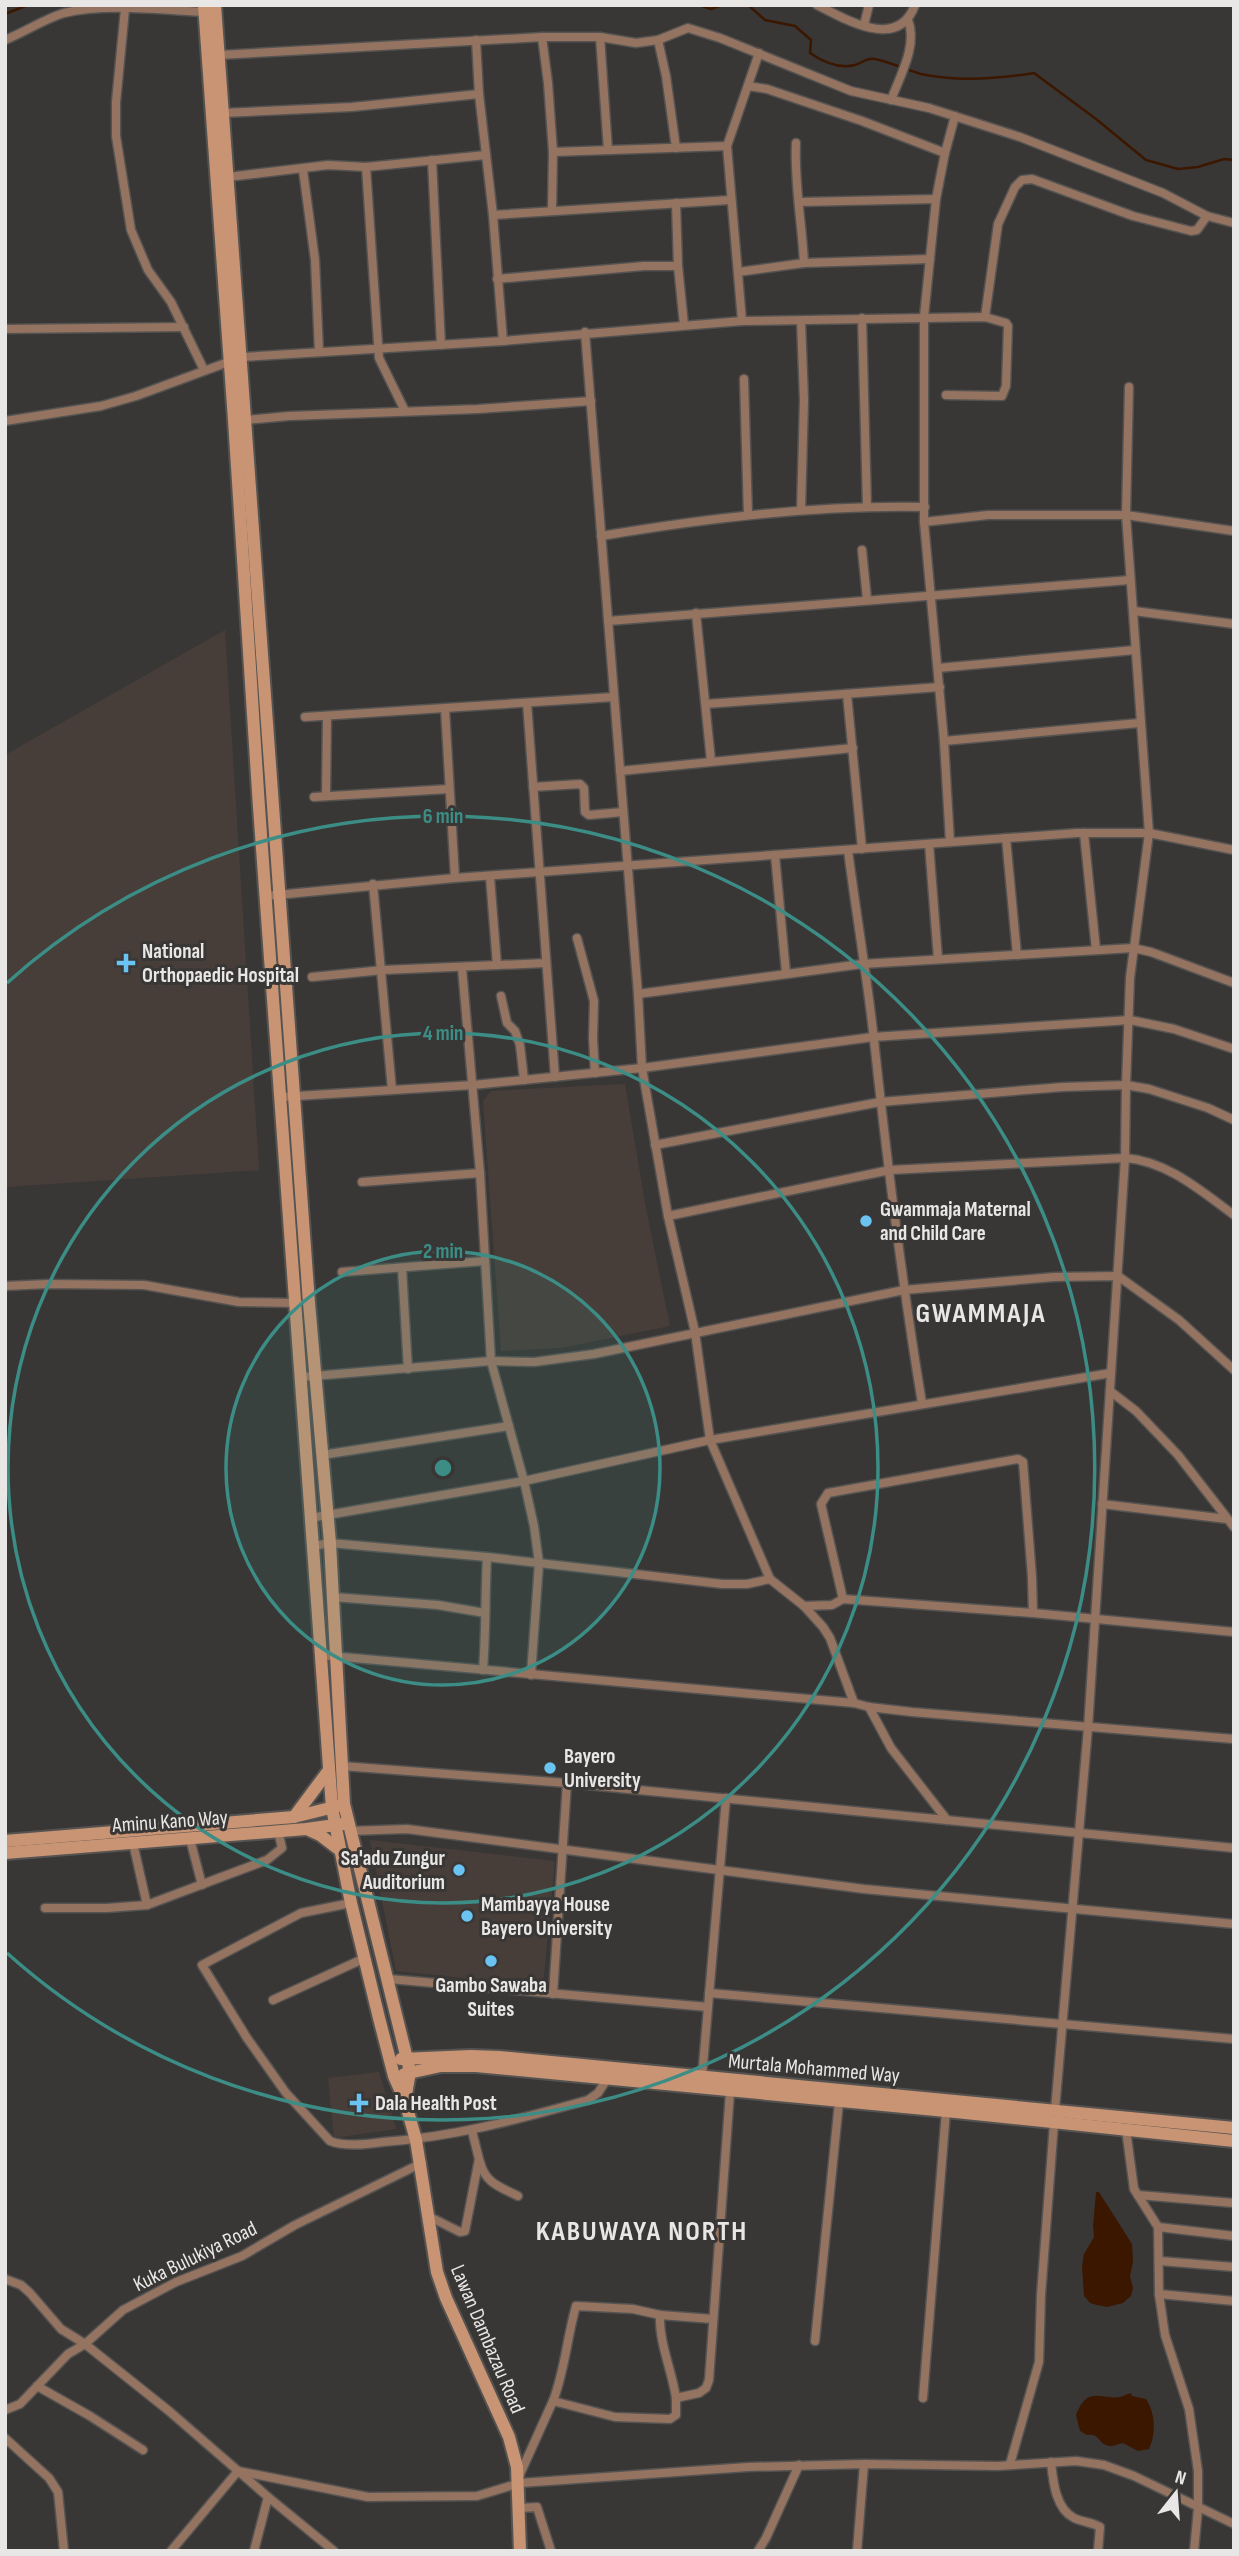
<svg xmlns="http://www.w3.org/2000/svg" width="1239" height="2556" viewBox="0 0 1239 2556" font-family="'Sofia Sans Condensed',sans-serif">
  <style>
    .built { fill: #473e3a }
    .water { fill: #3b1700 }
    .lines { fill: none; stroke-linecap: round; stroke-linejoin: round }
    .stream { stroke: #3b1700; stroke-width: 2.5 }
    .minor-casing { stroke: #555351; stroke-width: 11 }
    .secondary-casing { stroke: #555351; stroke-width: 16 }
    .minor { stroke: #947360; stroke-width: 8 }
    .secondary { stroke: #c89474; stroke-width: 12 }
    .ring { fill: none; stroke: #3b8d86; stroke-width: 3.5 }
    .poi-dot { fill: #6ac3f1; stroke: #393735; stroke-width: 2.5 }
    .labels { text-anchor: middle; stroke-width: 6; stroke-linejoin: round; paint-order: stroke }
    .poi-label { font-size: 21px; font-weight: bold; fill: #e9e7e6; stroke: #393735; text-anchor: start }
    .street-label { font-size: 21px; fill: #e9e7e6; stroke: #393735 }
    .district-label { font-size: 28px; font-weight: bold; letter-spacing: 2px; fill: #e9e7e6; stroke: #393735 }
    .centre { fill: #3b8d86; stroke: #393735; stroke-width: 3.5 }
    .ring-label { font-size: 21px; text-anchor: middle; font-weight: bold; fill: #3b8d86; stroke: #393735; stroke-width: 6; stroke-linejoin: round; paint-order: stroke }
  </style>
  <rect width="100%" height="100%" fill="#393735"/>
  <g class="built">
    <path d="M 225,630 L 259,1170 L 5,1187 L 5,755 Z"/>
    <path d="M 625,1084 L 646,1209 L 670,1326 L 561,1348 L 501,1351 L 483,1101 L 491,1091 Z"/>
    <path d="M 370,1840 L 555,1861 L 543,1986 L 396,1971 Z"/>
    <path d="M 379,2072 L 396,2129 L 334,2138 L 328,2078 Z"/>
  </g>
  <g class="water">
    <path d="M 1096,2192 L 1099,2192 L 1132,2244 L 1133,2262 L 1130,2276 L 1133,2288 L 1131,2296 L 1123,2303 L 1107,2307 L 1097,2305 L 1090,2303 L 1084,2296 L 1082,2266 L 1084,2254 L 1094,2237 L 1093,2226 Z"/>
    <path d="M 1131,2393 L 1132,2396 L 1146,2399 C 1156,2414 1156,2434 1149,2449 L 1138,2451 L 1123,2443 C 1117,2444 1112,2448 1106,2445 C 1098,2442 1099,2433 1087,2435 L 1080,2431 L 1076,2415 C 1088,2385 1100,2400 1120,2397 C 1124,2396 1127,2394 1131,2393 Z"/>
  </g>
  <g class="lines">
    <g class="stream">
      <path d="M 699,5 L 711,9 L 722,5"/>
      <path d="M 748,5 L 765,20 L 795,26 L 811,40 L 810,53 C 823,62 839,69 855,65 C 862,63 867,57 875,59 C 891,62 906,70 921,74 C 958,82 997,79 1034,73 L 1096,119 L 1146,160 L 1178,169 L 1198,167 L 1224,159 L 1234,160"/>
      <path d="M 5,14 L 28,5"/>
    </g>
    <defs>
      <g id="minor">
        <path d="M 817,5 C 847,20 898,51 915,5"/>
        <path d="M 125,9 L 116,102 L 116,136 L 131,230 L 148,270 L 171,302 L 204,370"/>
        <path d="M 864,25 L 869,5"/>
        <path d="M 542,37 L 548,83 L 553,152"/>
        <path d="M 600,37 L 608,150"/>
        <path d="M 5,40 C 25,32 44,19 64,13 C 104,3 163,10 205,12"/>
        <path d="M 476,40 L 479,94 L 493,215 L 503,341"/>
        <path d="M 658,40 L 666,76 L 676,148"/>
        <path d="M 219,55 L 542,37 L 600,37 L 636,43 L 658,40 L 688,28 L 720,38 L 851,91 L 929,108 L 1020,137 L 1163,193 L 1207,216"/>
        <path d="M 748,86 L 767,89 L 862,121 L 945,153 L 936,199 L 924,317 L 924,522 L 944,741 L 950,842"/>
        <path d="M 891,100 C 900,76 918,45 908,20"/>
        <path d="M 223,113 L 352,107 L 479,94"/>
        <path d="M 945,153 L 955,116"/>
        <path d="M 432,160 L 441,345"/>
        <path d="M 366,167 L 379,358 L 405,411"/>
        <path d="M 303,170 L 315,260 L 319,352"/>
        <path d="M 228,177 L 328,165 L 366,167 L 486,155"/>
        <path d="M 800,202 L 936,199"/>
        <path d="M 676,203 L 678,266 L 684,325"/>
        <path d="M 552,211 L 553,152 L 727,146"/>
        <path d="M 493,215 L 730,200"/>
        <path d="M 804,263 L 930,259"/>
        <path d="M 738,272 L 804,263 C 802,223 794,183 796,143"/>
        <path d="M 497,279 L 644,266 L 678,266"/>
        <path d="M 985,317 L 998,224 L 1015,187 L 1022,180 L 1032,179 L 1133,216 L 1191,231 L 1197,230 L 1207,216 L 1234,223"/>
        <path d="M 862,318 L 867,506"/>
        <path d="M 742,321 L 727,146 L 759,53"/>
        <path d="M 801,321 L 804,400 L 801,510"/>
        <path d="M 5,329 L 184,327"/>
        <path d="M 585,332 L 638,994 L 642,1068 L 668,1216 L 695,1332 L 710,1440 L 770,1579 L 804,1606 L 823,1627 L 830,1638 L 854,1703"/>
        <path d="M 744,379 L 748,515"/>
        <path d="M 245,420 L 289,416 L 478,409 L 591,401"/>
        <path d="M 5,421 L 101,406 L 136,396 L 242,357 L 503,341 L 742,321 L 985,317 L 1006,323 L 1008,326 L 1006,386 L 1002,396 L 946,395"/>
        <path d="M 924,522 L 988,515 L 1126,515 L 1234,531"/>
        <path d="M 601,536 C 708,518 816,505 925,507"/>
        <path d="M 862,550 L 867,599"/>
        <path d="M 1134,611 L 1234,624"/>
        <path d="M 696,613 L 711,761"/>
        <path d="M 608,621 L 1130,580"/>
        <path d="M 938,668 L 1135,650"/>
        <path d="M 847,694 L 862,849"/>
        <path d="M 527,703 L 555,1077"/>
        <path d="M 706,704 L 940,687"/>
        <path d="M 445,709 L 455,878"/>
        <path d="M 305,717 L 614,697"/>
        <path d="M 944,741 L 1139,723"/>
        <path d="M 620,771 L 853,748"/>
        <path d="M 533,787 L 580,784 L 584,788 L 585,812 L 589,815 L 623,812"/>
        <path d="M 326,796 L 327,716"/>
        <path d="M 314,797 L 449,789"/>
        <path d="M 1084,833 L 1096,950"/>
        <path d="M 1006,838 L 1017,955"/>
        <path d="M 929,844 L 938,959"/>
        <path d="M 848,850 C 856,913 867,976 874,1040 C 887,1161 902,1283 922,1403"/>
        <path d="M 775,855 L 786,973"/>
        <path d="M 490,877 L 497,965"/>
        <path d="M 373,884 L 392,1090"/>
        <path d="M 266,896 L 455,878 L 1077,833 L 1149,833 L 1234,850"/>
        <path d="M 577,938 L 594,1001 L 593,1038 L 595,1073"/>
        <path d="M 462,968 L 480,1173 L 491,1361 L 524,1481 L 534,1526 L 539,1563 L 531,1675"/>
        <path d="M 312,977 L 383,970 L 546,963"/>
        <path d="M 638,994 L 862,964 L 1133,948 L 1151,952 L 1234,983"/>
        <path d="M 501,996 L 507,1023 L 515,1031 L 520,1045 L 524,1080"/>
        <path d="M 281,1097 L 473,1085 L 642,1068 L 873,1037 L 1130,1020 L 1174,1029 L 1234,1049"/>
        <path d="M 655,1145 L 880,1102 L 1063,1087 L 1126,1085 L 1149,1089 L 1208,1108 L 1234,1120"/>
        <path d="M 362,1182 L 480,1173"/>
        <path d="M 668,1216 L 890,1170 L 1125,1158 C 1167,1161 1201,1191 1234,1215"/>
        <path d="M 402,1268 L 408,1369"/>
        <path d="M 342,1272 L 485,1261"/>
        <path d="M 5,1286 L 48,1284 L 144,1285 L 239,1302 L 298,1303"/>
        <path d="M 302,1377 L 491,1361 L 534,1362 L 594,1354 L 904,1290 L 1054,1277 L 1118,1276 L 1179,1320 L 1234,1370"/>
        <path d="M 1110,1391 L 1136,1411 L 1178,1455 L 1234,1527"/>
        <path d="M 322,1455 L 509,1426"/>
        <path d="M 1102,1504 L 1227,1519"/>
        <path d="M 310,1518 L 524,1481 L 710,1440 L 1111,1373"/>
        <path d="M 313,1546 L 330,1543 L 487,1557 L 722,1584 L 747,1584 L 770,1579"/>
        <path d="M 333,1597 L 438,1605 L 485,1613"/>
        <path d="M 843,1599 L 821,1504 L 828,1493 L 1018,1459 L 1023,1462 L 1032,1577 L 1033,1613"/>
        <path d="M 804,1606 L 832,1605 L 843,1599 L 1033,1613 L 1234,1632"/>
        <path d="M 320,1655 L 854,1703 L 869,1707 L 912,1712 L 1234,1739"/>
        <path d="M 483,1670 C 486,1632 485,1595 487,1557"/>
        <path d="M 869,1707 L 891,1748 L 947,1820"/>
        <path d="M 342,1766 L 567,1783 L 1234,1848"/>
        <path d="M 349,1831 L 407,1829 L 864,1889 L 1234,1924"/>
        <path d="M 190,1839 L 202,1885"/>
        <path d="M 133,1843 L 147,1905"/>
        <path d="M 351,1903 L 301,1913 L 202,1965 L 247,2038 L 286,2093 L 330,2141 C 345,2147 367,2144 383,2142 C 454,2137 520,2119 588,2100 L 598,2093 L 607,2079"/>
        <path d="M 45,1908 L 107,1908 L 147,1905 L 267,1860 L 282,1848 L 278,1831"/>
        <path d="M 389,1979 L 708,2007"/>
        <path d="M 709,1993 L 1234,2039"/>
        <path d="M 553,1994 L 567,1783"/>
        <path d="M 273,2000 L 365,1958"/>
        <path d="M 702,2077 L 726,1798"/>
        <path d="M 1055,2110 L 1088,1728 L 1125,1158 L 1126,1085 L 1130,978 L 1149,833 L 1126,515 L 1129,387"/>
        <path d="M 1126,2130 L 1134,2189 L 1158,2227 L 1159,2294 L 1165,2335 L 1189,2409 L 1198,2471 L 1198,2509 L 1194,2551"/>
        <path d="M 480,2162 C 485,2183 500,2187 518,2196"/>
        <path d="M 1138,2195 L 1234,2203"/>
        <path d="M 428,2216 L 460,2232 L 465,2231 L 479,2159 L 472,2131"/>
        <path d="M 1158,2227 L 1234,2236"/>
        <path d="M 1160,2261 L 1234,2267"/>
        <path d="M 5,2279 L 21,2285 L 30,2293 L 61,2329 L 85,2344 L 169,2411 L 268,2497 L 334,2551"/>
        <path d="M 1159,2294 L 1234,2301"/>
        <path d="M 660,2315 C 659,2344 672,2370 676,2398"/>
        <path d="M 815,2341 L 839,2102"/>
        <path d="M 37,2386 L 90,2416 L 143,2450"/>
        <path d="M 923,2398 L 946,2111"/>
        <path d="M 553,2401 C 565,2370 567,2337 576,2306 L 633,2309 L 660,2315 L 713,2319"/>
        <path d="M 5,2410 L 20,2404 L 68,2354 L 85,2344 L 123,2310 L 176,2282 L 242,2256 L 295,2225 L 422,2163"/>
        <path d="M 5,2438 L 49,2478 L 58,2492 L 64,2551"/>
        <path d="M 1051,2462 C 1053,2480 1055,2508 1074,2518 C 1082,2522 1092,2522 1100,2527 L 1098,2551"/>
        <path d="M 1010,2464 L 1039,2362 L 1041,2295 L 1054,2123"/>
        <path d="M 520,2474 L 553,2401 L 615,2417 L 670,2419 L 676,2415 L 676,2398 L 699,2393 L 706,2388 L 709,2380 L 730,2092"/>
        <path d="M 520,2508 L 537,2507 L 551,2551"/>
        <path d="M 171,2551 L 238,2471 L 368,2497 L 477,2496 L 520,2483 L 748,2467 L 864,2464 L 998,2466 L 1076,2461 L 1104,2465 L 1134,2476 L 1234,2524"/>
        <path d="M 254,2551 L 268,2497"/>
        <path d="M 758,2551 L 766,2538 L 799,2465"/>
        <path d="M 857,2551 L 864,2464"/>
      </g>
      <g id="secondary">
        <path d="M 204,5 L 234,420 L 259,807 L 332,1808 L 351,1903 L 379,2018 L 394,2076 L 405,2101 L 416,2140 L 437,2272 L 446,2298 L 509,2437 L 517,2467 L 520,2551"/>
        <path d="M 215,5 L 309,1303 L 330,1543 L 344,1804 L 407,2059 L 410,2072 L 405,2100"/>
        <path d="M 294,1817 L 329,1770"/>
        <path d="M 307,1829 L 320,1835 L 341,1851"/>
        <path d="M 5,1841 L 294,1817 L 338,1806"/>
        <path d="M 5,1853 L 306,1829 L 343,1824"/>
        <path d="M 401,2059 L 471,2056 L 499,2057 L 1234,2128"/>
        <path d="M 404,2074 L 441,2066 L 476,2066 L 946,2111 L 1234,2141"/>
      </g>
    </defs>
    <use href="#minor" class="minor-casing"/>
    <use href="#secondary" class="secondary-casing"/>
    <use href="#minor" class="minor"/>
    <use href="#secondary" class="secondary"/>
  </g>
  <circle cx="443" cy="1468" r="217" fill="#3b8d86" fill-opacity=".12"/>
  <g class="ring">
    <circle cx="443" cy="1468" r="217"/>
    <circle cx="443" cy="1468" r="435"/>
    <path d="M7 983A652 652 0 1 1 7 1953"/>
  </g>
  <g class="poi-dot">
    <path d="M122.5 952.5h7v7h7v7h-7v7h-7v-7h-7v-7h7z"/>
    <circle cx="866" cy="1221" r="7"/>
    <circle cx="550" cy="1768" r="7"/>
    <circle cx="459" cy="1870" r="7"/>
    <circle cx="467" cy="1916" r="7"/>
    <circle cx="491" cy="1961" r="7"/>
    <path d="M355.5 2092.5h7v7h7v7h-7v7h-7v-7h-7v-7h7z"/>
  </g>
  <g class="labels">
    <g class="poi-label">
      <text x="142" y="958">National<tspan x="142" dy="24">Orthopaedic Hospital</tspan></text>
      <text x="880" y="1216">Gwammaja Maternal<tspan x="880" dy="24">and Child Care</tspan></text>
      <text x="564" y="1763">Bayero<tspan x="564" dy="24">University</tspan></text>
      <text x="445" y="1865" text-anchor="end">Sa'adu Zungur<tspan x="445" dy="24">Auditorium</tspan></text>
      <text x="481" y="1911">Mambayya House<tspan x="481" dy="24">Bayero University</tspan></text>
      <text x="491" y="1992" text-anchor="middle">Gambo Sawaba<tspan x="491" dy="24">Suites</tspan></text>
      <text x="375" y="2110">Dala Health Post</text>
    </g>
    <g class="street-label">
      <text transform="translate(170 1821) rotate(-4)" y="7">Aminu Kano Way</text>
      <text transform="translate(814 2068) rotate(5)" y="7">Murtala Mohammed Way</text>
      <text transform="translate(195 2256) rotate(-26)" y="7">Kuka Bulukiya Road</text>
      <text transform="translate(488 2339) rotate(67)" y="7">Lawan Dambazau Road</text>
    </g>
    <g class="district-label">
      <text x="981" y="1322">GWAMMAJA</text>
      <text x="642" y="2240">KABUWAYA NORTH</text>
    </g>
  </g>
  <circle cx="443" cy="1468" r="10" class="centre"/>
  <g class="ring-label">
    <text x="443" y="823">6 min</text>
    <text x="443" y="1040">4 min</text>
    <text x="443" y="1258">2 min</text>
  </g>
  <rect width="1239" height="2556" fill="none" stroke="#e9e7e6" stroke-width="14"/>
  <g transform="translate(1176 2493) rotate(17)" stroke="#393735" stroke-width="5" paint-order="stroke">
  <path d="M0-5L12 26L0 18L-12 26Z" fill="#e9e7e6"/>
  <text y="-10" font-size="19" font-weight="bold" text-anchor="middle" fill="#e9e7e6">N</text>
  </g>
</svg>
